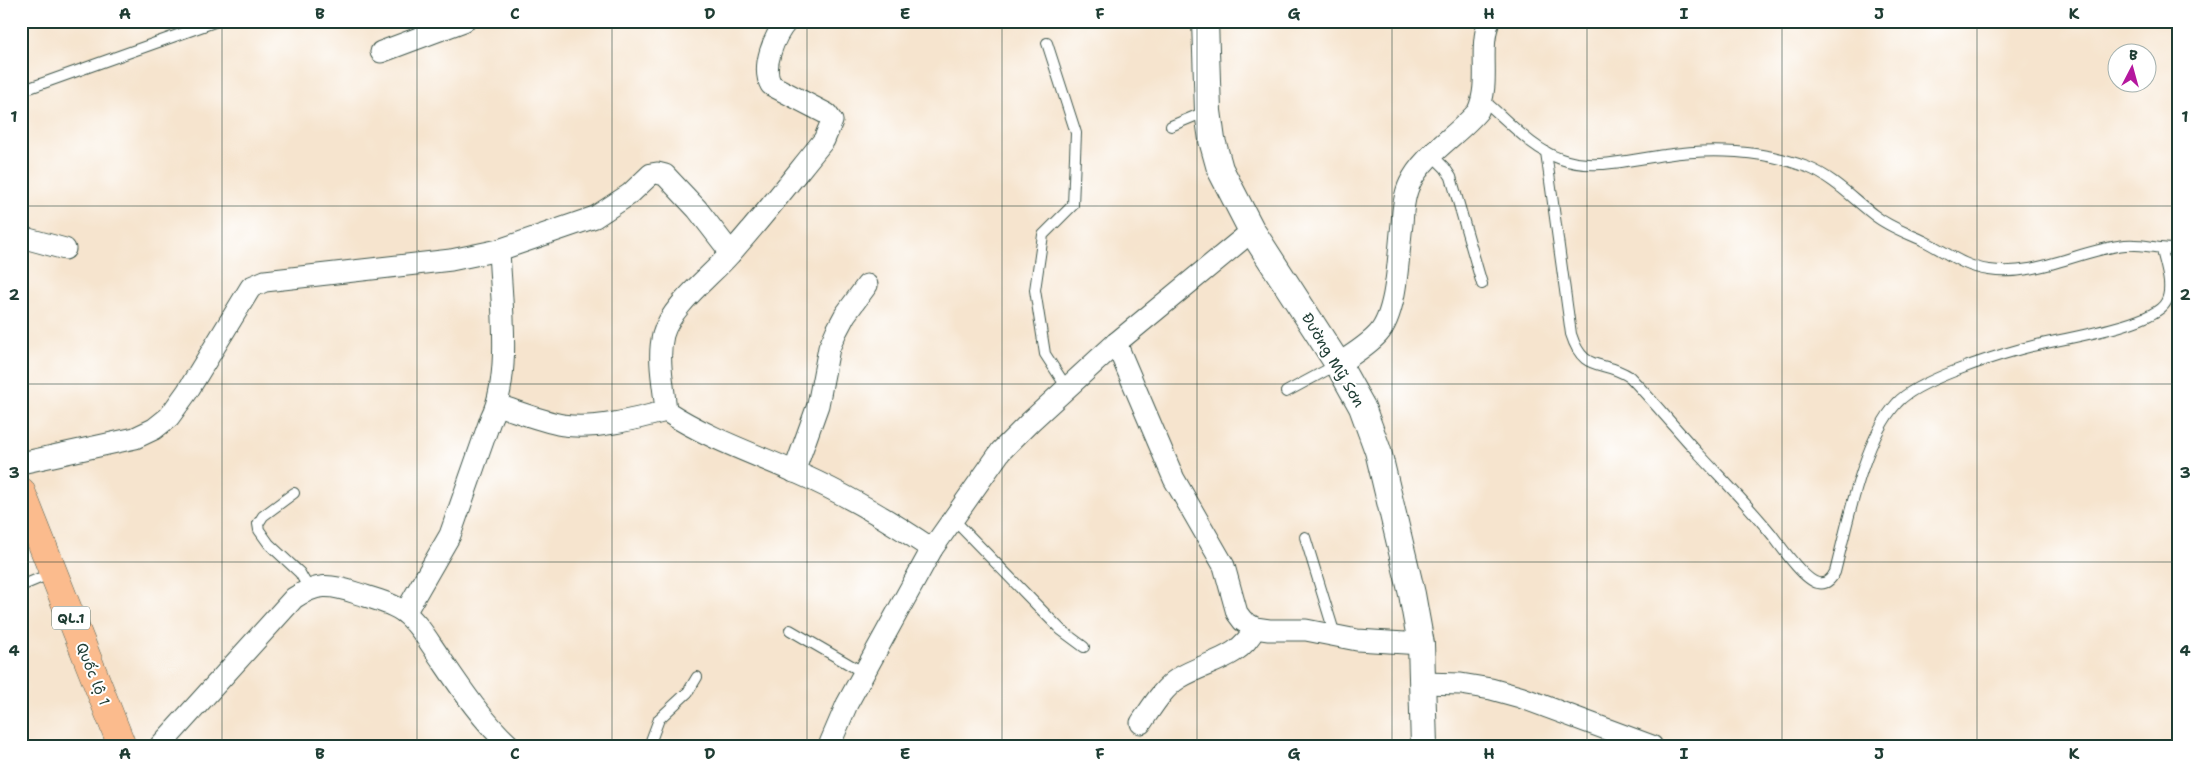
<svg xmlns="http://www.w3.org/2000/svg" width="2199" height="767" viewBox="0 0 2199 767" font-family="'Shantell Sans',sans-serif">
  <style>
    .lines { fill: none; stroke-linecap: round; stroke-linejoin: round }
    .service-casing { stroke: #3f564b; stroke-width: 12 }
    .minor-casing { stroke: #3f564b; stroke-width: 23 }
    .tertiary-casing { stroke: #3f564b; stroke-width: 28 }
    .trunk-casing { stroke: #3f564b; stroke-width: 29 }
    .service { stroke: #fff; stroke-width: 10 }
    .minor { stroke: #fff; stroke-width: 21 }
    .tertiary { stroke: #fff; stroke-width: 26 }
    .trunk { stroke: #fbbb8d; stroke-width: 28 }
    .grid { fill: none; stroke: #1f3d34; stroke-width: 1; stroke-opacity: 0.55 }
    .labels { text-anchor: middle; stroke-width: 4; stroke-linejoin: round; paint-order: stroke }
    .shield { fill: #fff; stroke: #627771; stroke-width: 1 }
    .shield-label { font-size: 14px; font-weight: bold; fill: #1f3d34 }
    .street-label { font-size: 15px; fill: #1f3d34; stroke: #fff }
    .neatline { fill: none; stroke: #1f3d34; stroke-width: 2 }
    .grid-label { font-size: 16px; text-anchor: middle; font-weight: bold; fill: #1f3d34 }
  </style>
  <rect width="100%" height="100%" fill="#fff"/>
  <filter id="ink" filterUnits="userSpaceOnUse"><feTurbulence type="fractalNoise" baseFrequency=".02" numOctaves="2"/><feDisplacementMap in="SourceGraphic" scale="10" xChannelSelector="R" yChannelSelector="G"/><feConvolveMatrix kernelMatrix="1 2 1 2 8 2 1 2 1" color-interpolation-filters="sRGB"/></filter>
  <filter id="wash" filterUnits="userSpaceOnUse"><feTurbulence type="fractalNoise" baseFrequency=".0096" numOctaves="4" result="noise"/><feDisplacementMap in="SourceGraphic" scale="20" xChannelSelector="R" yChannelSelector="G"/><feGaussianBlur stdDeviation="1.12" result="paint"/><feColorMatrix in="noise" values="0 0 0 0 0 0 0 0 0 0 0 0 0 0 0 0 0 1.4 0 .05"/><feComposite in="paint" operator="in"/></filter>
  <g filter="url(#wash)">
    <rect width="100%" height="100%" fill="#f6e4ce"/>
  </g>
  <g filter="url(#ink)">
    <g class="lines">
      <defs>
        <g id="service">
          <path d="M 1047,43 L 1076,133 L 1073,205 L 1043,235 L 1035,290 L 1045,354 L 1067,388"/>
          <path d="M 21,91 L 217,21"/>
          <path d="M 1483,100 C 1508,120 1530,148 1561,159 C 1593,171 1632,159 1665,155 C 1711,148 1763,150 1807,167 C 1833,177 1852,198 1874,215 C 1889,227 1907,233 1924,241 C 1946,252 1964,267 1989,270 C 2037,277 2079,250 2125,245 C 2143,243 2160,250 2178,249"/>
          <path d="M 1171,126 L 1207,111"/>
          <path d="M 1546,152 L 1571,334 C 1584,375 1602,358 1630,377 C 1654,402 1676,429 1699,454 C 1724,481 1750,507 1773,536 C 1782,548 1804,580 1818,583 C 1827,585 1832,578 1835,572 C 1848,522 1863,440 1897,403 C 1916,381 1992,357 2021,349 C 2050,340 2153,327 2166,302 C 2174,287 2165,265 2162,250"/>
          <path d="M 1432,155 L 1445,168 L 1451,177 L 1482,284"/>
          <path d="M 1286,392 L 1338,364"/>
          <path d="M 294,493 L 263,516 L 258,524 L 259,530 L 269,544 L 300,573 L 309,589"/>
          <path d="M 954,520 L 1061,630 L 1084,647"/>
          <path d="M 1305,537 L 1335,635"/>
          <path d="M 21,586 L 52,573"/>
          <path d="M 790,630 L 864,673"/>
          <path d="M 649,746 L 659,719 L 688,692 L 697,677"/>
        </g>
        <g id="minor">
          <path d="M 381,52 L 464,21"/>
          <path d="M 21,237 L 65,249"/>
          <path d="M 1116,343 L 1174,479 L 1224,566 L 1237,613 L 1243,621 L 1255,628 L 1269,630 L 1306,630 L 1357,640 L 1421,644"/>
          <path d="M 1338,364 C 1352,355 1367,346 1378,334 C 1398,312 1398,253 1402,224 C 1403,210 1404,195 1410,183 C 1423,155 1458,135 1478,111 C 1491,82 1478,50 1489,21"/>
          <path d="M 497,405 C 519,412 541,421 563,425 C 594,430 636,419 666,411 C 706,437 749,452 793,471 C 842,492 889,520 932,549"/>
          <path d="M 666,411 C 664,387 657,359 663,335 C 671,306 710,277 730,254 C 763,217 793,178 824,140 L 832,121 L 827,114 L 771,85 C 761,67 774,36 787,21"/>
          <path d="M 21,463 L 135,438 L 154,429 L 169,417 L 187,392 L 251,287 L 265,281 L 451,260 L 499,250 L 595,217 L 630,194 L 651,174 L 657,173 L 665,175 L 697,209 L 731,253"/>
          <path d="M 794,472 L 818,405 L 829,348 L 836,332 L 845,315 L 867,285"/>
          <path d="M 405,613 L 450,535 L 491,418 C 512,376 501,299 499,250"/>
          <path d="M 1423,683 L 1461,684 L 1491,689 L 1520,697 L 1652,746"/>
          <path d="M 1141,723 C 1152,707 1163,688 1179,678 C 1207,661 1239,660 1255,628"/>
          <path d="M 160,746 L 294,598 C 317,583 330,584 356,593 C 371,598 393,603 405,613 C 420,625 430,644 441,659 C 462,690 482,720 510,746"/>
          <path d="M 829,746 L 847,704 L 932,549 L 1001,451 L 1031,421 L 1116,343 L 1252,231"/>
        </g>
        <path id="tertiary" d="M 1205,21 L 1208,111 L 1212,140 L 1220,169 L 1252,231 L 1338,364 L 1362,407 L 1378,451 L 1412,594 L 1421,644 L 1424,746"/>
        <path id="trunk" d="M 21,491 L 122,746"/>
      </defs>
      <use href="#service" class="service-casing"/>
      <use href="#minor" class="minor-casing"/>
      <use href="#tertiary" class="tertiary-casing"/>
      <use href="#trunk" class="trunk-casing"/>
      <use href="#service" class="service"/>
      <use href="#minor" class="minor"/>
      <use href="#tertiary" class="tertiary"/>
      <use href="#trunk" class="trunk"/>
    </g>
  </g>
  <path class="grid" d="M 222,21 L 222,746M 417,21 L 417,746M 612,21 L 612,746M 807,21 L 807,746M 1002,21 L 1002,746M 1197,21 L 1197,746M 1392,21 L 1392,746M 1587,21 L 1587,746M 1782,21 L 1782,746M 1977,21 L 1977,746M 21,206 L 2178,206M 21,384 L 2178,384M 21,562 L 2178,562"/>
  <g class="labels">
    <rect class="shield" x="52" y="606.5" width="38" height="23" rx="4"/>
    <g class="shield-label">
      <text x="71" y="623">QL.1</text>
    </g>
    <g class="street-label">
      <text transform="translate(1333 360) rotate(59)" y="5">Đường Mỹ Sơn</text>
      <text transform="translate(93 674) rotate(68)" y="5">Quốc lộ 1</text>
    </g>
  </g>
  <rect width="2199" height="767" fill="none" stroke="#fff" stroke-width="55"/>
  <g transform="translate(2132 68) rotate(6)"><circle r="24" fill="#ffffff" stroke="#a5b1ae"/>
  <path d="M0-4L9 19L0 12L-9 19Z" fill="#b5179e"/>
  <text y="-8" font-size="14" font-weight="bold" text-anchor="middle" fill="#1f3d34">B</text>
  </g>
  <rect x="28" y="28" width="2144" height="712" class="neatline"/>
  <g class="grid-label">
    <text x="125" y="19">A</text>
    <text x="320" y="19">B</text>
    <text x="515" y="19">C</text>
    <text x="710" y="19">D</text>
    <text x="905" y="19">E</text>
    <text x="1100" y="19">F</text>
    <text x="1294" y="19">G</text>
    <text x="1489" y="19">H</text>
    <text x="1684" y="19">I</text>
    <text x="1879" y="19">J</text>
    <text x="2074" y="19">K</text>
    <text x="14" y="122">1</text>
    <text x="2185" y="122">1</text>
    <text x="14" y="300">2</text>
    <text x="2185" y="300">2</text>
    <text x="14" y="478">3</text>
    <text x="2185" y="478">3</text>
    <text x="14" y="656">4</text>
    <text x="2185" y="656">4</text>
    <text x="125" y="759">A</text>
    <text x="320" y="759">B</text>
    <text x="515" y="759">C</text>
    <text x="710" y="759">D</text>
    <text x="905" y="759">E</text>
    <text x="1100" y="759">F</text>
    <text x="1294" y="759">G</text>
    <text x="1489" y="759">H</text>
    <text x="1684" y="759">I</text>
    <text x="1879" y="759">J</text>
    <text x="2074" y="759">K</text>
  </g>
</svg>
